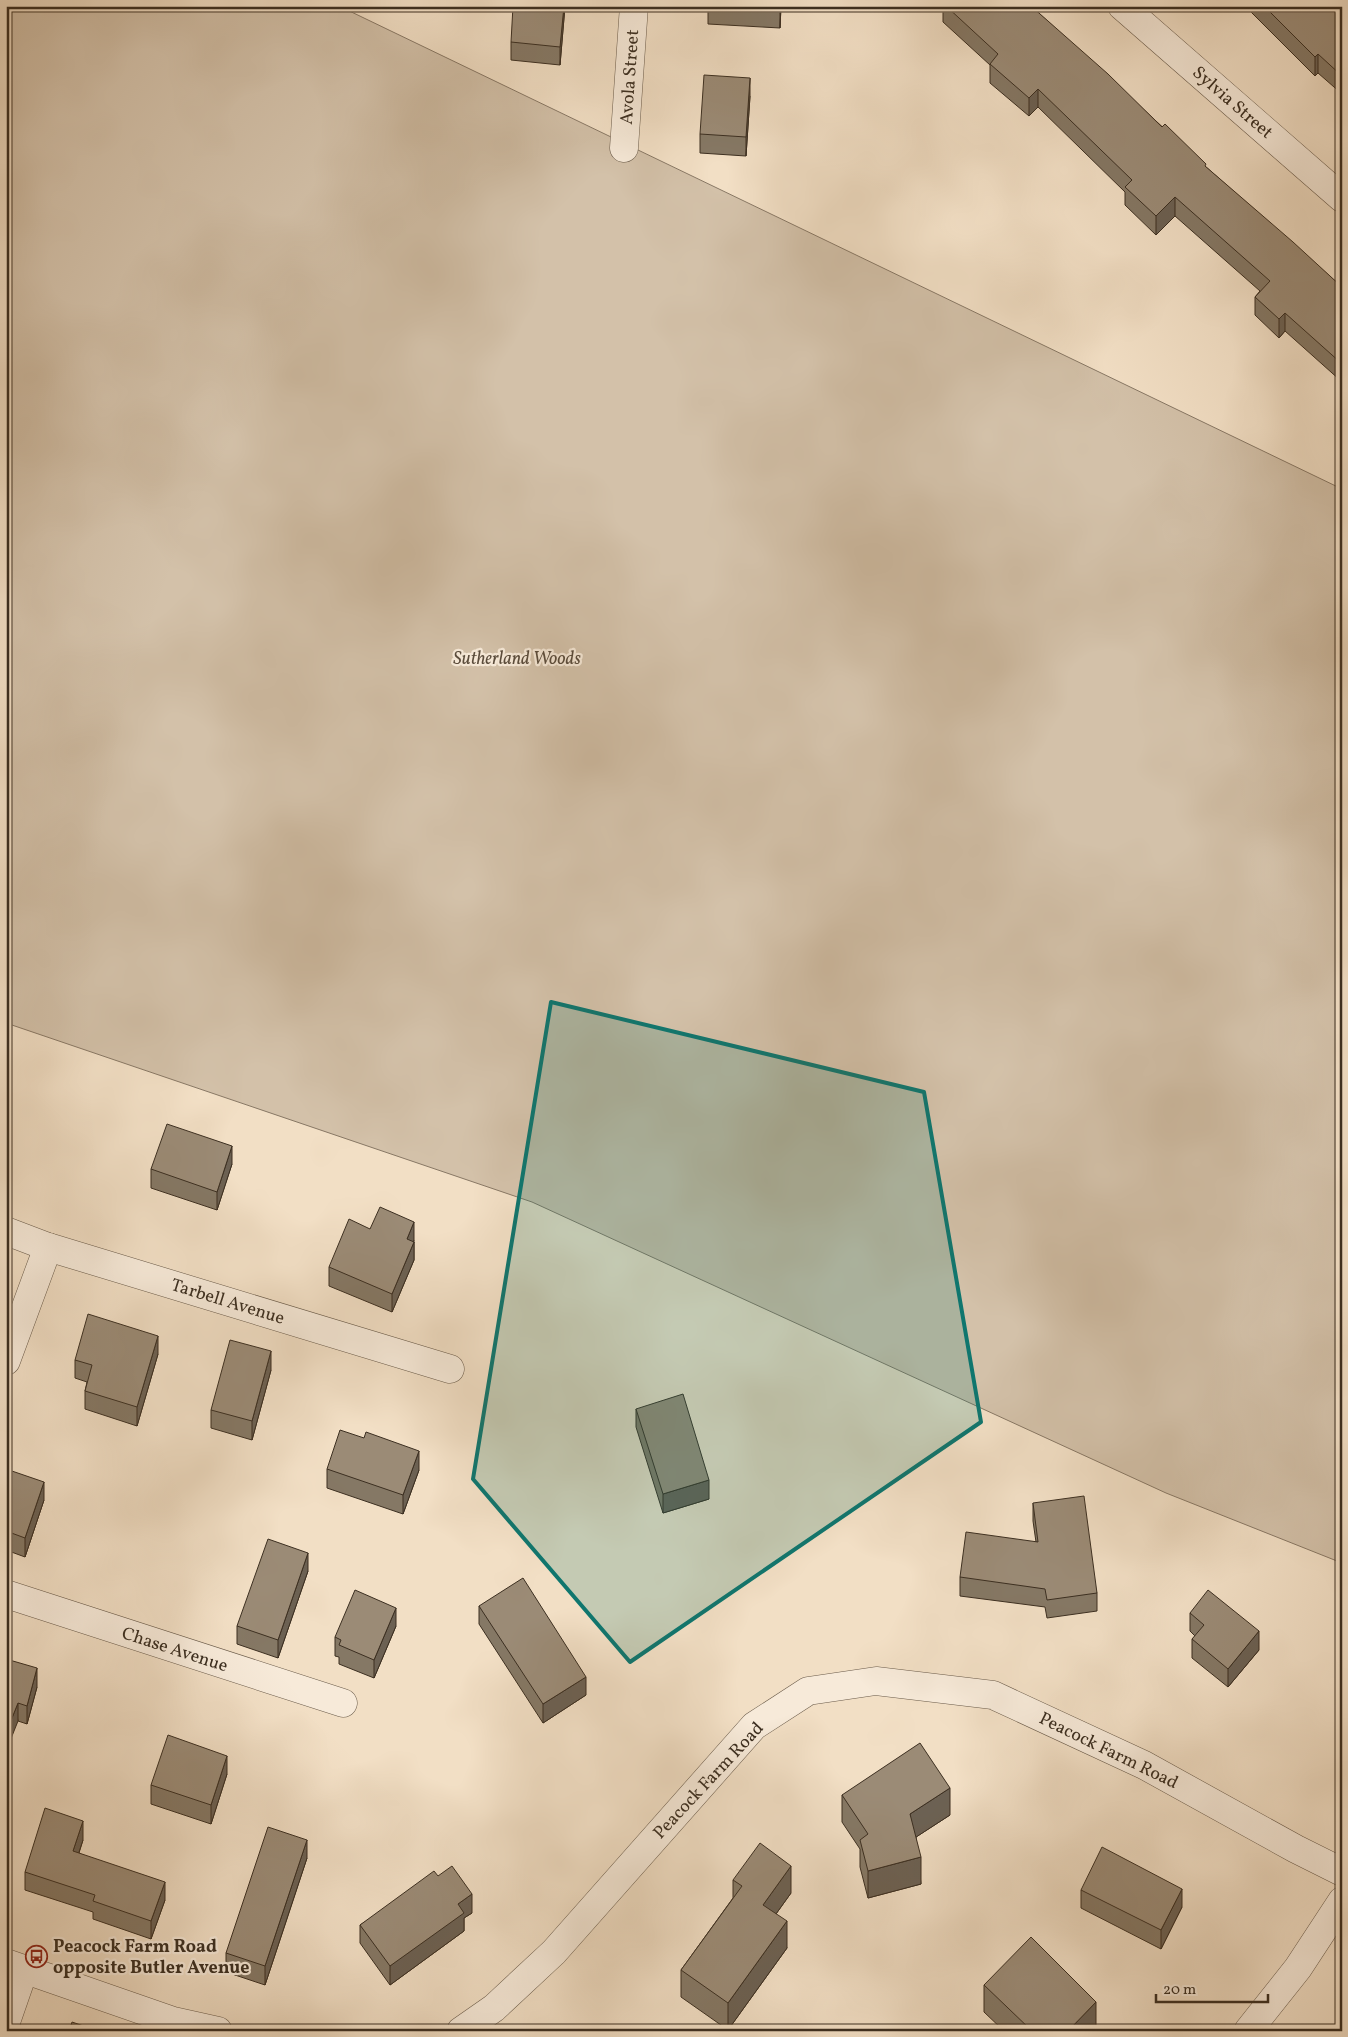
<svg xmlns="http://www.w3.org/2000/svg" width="1348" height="2037" viewBox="0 0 1348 2037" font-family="Vollkorn,serif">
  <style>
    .green { fill: #d3c1a9; stroke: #887865 }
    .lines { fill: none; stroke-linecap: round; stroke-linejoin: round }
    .minor-casing { stroke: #6a5b4a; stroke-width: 29 }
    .tertiary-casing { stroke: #6a5b4a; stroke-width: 29 }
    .minor { stroke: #f7ead9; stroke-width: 28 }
    .tertiary { stroke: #f7ead9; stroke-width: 28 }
    .wall { fill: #857865; stroke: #3c2f21 }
    .shaded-wall { fill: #6c6153; stroke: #3c2f21 }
    .building { fill: #9b8b76; stroke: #3c2f21 }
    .marked { fill: #0f766e; fill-opacity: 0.2; stroke: #0f766e; stroke-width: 4; stroke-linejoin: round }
    .labels { text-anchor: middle; stroke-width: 4.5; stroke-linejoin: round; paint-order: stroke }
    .street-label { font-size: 18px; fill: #3c2f21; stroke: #f7ead9 }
    .park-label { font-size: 18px; font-style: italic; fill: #5a4c3c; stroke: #f7ead9 }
    .poi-label { font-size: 18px; font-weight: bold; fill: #3c2f21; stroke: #f7ead9; text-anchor: start }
  </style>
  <rect width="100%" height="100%" fill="#f2dfc5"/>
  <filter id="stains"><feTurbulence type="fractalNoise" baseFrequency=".004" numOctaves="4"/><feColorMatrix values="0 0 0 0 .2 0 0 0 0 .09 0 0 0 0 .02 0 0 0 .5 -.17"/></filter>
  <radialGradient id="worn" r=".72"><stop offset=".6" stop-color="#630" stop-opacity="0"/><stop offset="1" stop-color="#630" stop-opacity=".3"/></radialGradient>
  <path class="green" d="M 6,6 L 339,6 L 1342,489 L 1342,1563 L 1166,1493 L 532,1202 L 6,1023 Z"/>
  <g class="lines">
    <defs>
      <g id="minor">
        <path d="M 1122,6 L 1342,198"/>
        <path d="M 624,148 L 634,6"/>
        <path d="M 6,1231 L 48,1247 L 450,1369"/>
        <path d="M 6,1361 L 48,1247"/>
        <path d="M 6,1594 L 343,1703"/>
        <path d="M 6,2022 L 24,1970"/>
        <path d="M 1248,2031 L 1298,1968 L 1342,1901"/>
      </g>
      <g id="tertiary">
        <path d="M 6,1963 L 173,2021 L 218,2031"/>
        <path d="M 461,2031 L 494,2008 L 554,1952 L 754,1726 L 808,1691 L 876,1681 L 993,1695 L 1144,1765 L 1296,1849 L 1342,1872"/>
      </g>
    </defs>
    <use href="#minor" class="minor-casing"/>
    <use href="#tertiary" class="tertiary-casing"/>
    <use href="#minor" class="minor"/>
    <use href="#tertiary" class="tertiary"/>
  </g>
  <g class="wall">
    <path d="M 565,6 L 560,65 L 511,60 L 511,42 Z"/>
    <path d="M 708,6 L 781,6 L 780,28 L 708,24 Z"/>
    <path d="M 943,6 L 1031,6 L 1206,167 L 1342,287 L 1341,381 L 1285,331 L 1279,338 L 1255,315 L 1255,297 L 1260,291 L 1175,216 L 1156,235 L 1125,205 L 1125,192 L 1038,107 L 1029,116 L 990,83 L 990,65 L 943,22 Z"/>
    <path d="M 1245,6 L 1342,6 L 1342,94 L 1318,73 L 1315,76 Z"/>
    <path d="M 750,96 L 746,156 L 700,153 L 700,134 Z"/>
    <path d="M 232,1164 L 217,1210 L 151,1188 L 151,1169 Z"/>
    <path d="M 370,1229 L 414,1240 L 414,1260 L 392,1312 L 329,1286 L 329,1267 Z"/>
    <path d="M 158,1354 L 137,1426 L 85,1409 L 85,1391 L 87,1382 L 75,1378 L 75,1360 Z"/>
    <path d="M 271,1370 L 252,1440 L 211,1428 L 211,1410 Z"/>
    <path d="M 636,1409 L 709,1499 L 663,1513 L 636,1427 Z"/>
    <path d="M 6,1469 L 44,1500 L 25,1557 L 6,1550 Z"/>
    <path d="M 327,1469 L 419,1470 L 403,1514 L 327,1488 Z"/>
    <path d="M 1033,1503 L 1097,1593 L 1097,1611 L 1047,1618 L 1045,1607 L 960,1596 L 960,1577 L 1036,1542 L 1033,1521 Z"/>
    <path d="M 308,1571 L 278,1658 L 237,1644 L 237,1626 Z"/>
    <path d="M 479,1606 L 586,1695 L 543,1723 L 479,1624 Z"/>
    <path d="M 1190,1613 L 1259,1650 L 1228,1687 L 1192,1658 L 1192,1639 L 1195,1636 L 1190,1631 Z"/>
    <path d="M 396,1626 L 374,1678 L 339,1664 L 339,1657 L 335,1656 L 335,1637 Z"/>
    <path d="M 6,1659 L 37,1687 L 27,1724 L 18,1721 Z"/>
    <path d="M 227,1774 L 211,1824 L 151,1804 L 151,1785 Z"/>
    <path d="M 842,1795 L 950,1815 L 916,1837 L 921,1884 L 868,1898 L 860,1867 L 860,1849 L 842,1822 Z"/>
    <path d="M 83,1840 L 79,1853 L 165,1900 L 151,1939 L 93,1919 L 93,1912 L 25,1890 L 25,1872 Z"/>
    <path d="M 307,1858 L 265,1985 L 226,1972 L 226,1953 Z"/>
    <path d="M 438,1876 L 472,1913 L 464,1918 L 464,1931 L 390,1985 L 360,1943 L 360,1925 Z"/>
    <path d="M 733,1880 L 791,1893 L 776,1914 L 787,1948 L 728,2030 L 681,1997 L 681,1970 L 733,1898 Z"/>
    <path d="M 1081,1890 L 1182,1907 L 1161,1949 L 1081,1908 Z"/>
    <path d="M 984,1985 L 1096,2029 L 1094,2031 L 1004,2031 L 984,2012 Z"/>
  </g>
  <g class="shaded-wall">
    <path d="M 564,6 L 565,6 L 560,65 L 560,47 Z"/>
    <path d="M 780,6 L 781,6 L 780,28 Z"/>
    <path d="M 1318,54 L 1318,73 L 1315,76 L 1315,57 Z"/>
    <path d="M 750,78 L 750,96 L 746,156 L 746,137 Z"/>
    <path d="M 1038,89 L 1038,107 L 1029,116 L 1029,98 Z"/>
    <path d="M 1175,197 L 1175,216 L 1156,235 L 1156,216 Z"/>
    <path d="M 1285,313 L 1285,331 L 1279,338 L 1279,319 Z"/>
    <path d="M 1342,362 L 1342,381 L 1341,381 L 1341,363 Z"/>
    <path d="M 232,1146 L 232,1164 L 217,1210 L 217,1192 Z"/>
    <path d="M 414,1222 L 414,1240 L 407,1257 L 407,1239 Z"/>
    <path d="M 414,1242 L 414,1260 L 392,1312 L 392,1294 Z"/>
    <path d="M 158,1336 L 158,1354 L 137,1426 L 137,1407 Z"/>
    <path d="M 271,1351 L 271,1370 L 252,1440 L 252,1421 Z"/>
    <path d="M 419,1451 L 419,1470 L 403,1514 L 403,1495 Z"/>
    <path d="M 709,1480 L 709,1499 L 663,1513 L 663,1494 Z"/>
    <path d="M 44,1482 L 44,1500 L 25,1557 L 25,1538 Z"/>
    <path d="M 308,1553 L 308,1571 L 278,1658 L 278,1640 Z"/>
    <path d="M 396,1608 L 396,1626 L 374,1678 L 374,1660 Z"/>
    <path d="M 1259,1631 L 1259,1650 L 1228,1687 L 1228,1669 Z"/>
    <path d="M 37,1668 L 37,1687 L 27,1724 L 27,1706 Z"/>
    <path d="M 586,1677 L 586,1695 L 543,1723 L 543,1704 Z"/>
    <path d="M 18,1703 L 18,1721 L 6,1751 L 6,1733 Z"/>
    <path d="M 227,1756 L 227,1774 L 211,1824 L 211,1805 Z"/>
    <path d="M 950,1788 L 950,1815 L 910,1841 L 910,1814 Z"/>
    <path d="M 83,1821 L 83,1840 L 73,1870 L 73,1851 Z"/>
    <path d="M 307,1840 L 307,1858 L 265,1985 L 265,1966 Z"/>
    <path d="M 921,1857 L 921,1884 L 868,1898 L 868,1871 Z"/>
    <path d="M 791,1866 L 791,1893 L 763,1932 L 763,1905 Z"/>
    <path d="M 165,1882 L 165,1900 L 151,1939 L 151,1921 Z"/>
    <path d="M 1182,1889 L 1182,1907 L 1161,1949 L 1161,1930 Z"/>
    <path d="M 472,1894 L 472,1913 L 464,1918 L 464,1931 L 390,1985 L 390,1966 L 458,1904 Z"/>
    <path d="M 787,1921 L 787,1948 L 728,2030 L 728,2003 Z"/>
    <path d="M 1096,2002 L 1096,2029 L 1094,2031 L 1068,2031 Z"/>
  </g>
  <g class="building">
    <path d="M 513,6 L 564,6 L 560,47 L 511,42 Z"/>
    <path d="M 717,6 L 780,6 L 780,9 Z"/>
    <path d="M 946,6 L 1031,6 L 1108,74 L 1162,127 L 1165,124 L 1206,164 L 1205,166 L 1293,242 L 1342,287 L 1342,362 L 1341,363 L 1285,313 L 1279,319 L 1255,297 L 1270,281 L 1175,197 L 1156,216 L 1125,187 L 1132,180 L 1038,89 L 1029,98 L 990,64 L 998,54 Z"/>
    <path d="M 1264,6 L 1342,6 L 1342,76 L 1318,54 L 1315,57 Z"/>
    <path d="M 704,75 L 750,78 L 746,137 L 700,134 Z"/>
    <path d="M 167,1124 L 232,1146 L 217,1192 L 151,1169 Z"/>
    <path d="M 380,1207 L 414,1222 L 407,1239 L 414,1242 L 392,1294 L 329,1267 L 349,1219 L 370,1229 Z"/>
    <path d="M 88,1314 L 158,1336 L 137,1407 L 85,1391 L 92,1365 L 75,1360 Z"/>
    <path d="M 230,1340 L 271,1351 L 252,1421 L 211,1410 Z"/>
    <path d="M 683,1394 L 709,1480 L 663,1494 L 636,1409 Z"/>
    <path d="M 340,1430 L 364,1438 L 366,1432 L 419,1451 L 403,1495 L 327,1469 Z"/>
    <path d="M 6,1469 L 44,1482 L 25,1538 L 6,1531 Z"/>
    <path d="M 1084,1496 L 1097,1593 L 1047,1600 L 1045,1589 L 960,1577 L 966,1532 L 1038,1542 L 1033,1503 Z"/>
    <path d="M 268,1539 L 308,1553 L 278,1640 L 237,1626 Z"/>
    <path d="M 523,1578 L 586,1677 L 543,1704 L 479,1606 Z"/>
    <path d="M 355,1590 L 396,1608 L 374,1660 L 339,1645 L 341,1640 L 335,1637 Z"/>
    <path d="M 1208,1590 L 1259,1631 L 1228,1669 L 1192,1639 L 1204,1625 L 1190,1613 Z"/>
    <path d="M 6,1659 L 37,1668 L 27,1706 L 18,1703 L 6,1733 Z"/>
    <path d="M 168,1735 L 227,1756 L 211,1805 L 151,1785 Z"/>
    <path d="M 920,1743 L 950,1788 L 910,1814 L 921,1857 L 868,1871 L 860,1840 L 868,1834 L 842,1795 Z"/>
    <path d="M 45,1808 L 83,1821 L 73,1851 L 165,1882 L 151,1921 L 93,1901 L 95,1895 L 25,1872 Z"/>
    <path d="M 268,1827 L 307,1840 L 265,1966 L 226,1953 Z"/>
    <path d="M 760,1843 L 791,1866 L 763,1905 L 787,1921 L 728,2003 L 681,1970 L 742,1886 L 733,1880 Z"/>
    <path d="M 1102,1847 L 1182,1889 L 1161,1930 L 1081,1890 Z"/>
    <path d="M 452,1866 L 472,1894 L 458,1904 L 464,1913 L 390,1966 L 360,1925 L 434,1871 L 438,1876 Z"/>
    <path d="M 1031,1937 L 1096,2002 L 1068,2031 L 1032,2031 L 984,1985 Z"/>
    <path d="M 72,2022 L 98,2031 L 69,2031 Z"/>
  </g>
  <path class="marked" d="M 551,1002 L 924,1092 L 981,1422 L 630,1662 L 473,1479 Z"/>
  <defs>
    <symbol id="bus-ring" viewBox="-11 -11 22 22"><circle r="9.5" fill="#f7ead9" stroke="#8f2418" stroke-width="1.5"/><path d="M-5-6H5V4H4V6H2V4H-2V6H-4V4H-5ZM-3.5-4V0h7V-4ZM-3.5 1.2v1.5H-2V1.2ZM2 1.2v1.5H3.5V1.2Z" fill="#8f2418"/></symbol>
  </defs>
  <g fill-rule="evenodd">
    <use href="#bus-ring" x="24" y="1944" width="25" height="25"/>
  </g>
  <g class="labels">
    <g class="street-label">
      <text transform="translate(629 77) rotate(-86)" y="6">Avola Street</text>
      <text transform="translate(1233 102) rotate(41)" y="6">Sylvia Street</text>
      <text transform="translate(228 1301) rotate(17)" y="6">Tarbell Avenue</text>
      <text transform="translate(175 1649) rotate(18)" y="6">Chase Avenue</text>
      <text transform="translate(1109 1750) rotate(26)" y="6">Peacock Farm Road</text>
      <text transform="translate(708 1780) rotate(-47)" y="6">Peacock Farm Road</text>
    </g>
    <g class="park-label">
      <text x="517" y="664">Sutherland Woods</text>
    </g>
    <g class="poi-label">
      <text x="53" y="1952">Peacock Farm Road<tspan x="53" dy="21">opposite Butler Avenue</tspan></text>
    </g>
  </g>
  <rect width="1348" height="2037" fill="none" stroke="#f2dfc5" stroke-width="25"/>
  <rect x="8" y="8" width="1333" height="2022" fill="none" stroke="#3c2f21" stroke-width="2.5"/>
  <rect x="12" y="12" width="1323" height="2012" fill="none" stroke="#3c2f21"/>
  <path d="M1156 1994v8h112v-8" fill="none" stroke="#3c2f21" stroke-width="2.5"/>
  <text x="1163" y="1994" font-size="15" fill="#3c2f21" stroke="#f7ead9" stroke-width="4" paint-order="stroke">20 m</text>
  <rect width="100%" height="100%" filter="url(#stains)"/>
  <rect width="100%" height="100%" fill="url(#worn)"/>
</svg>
